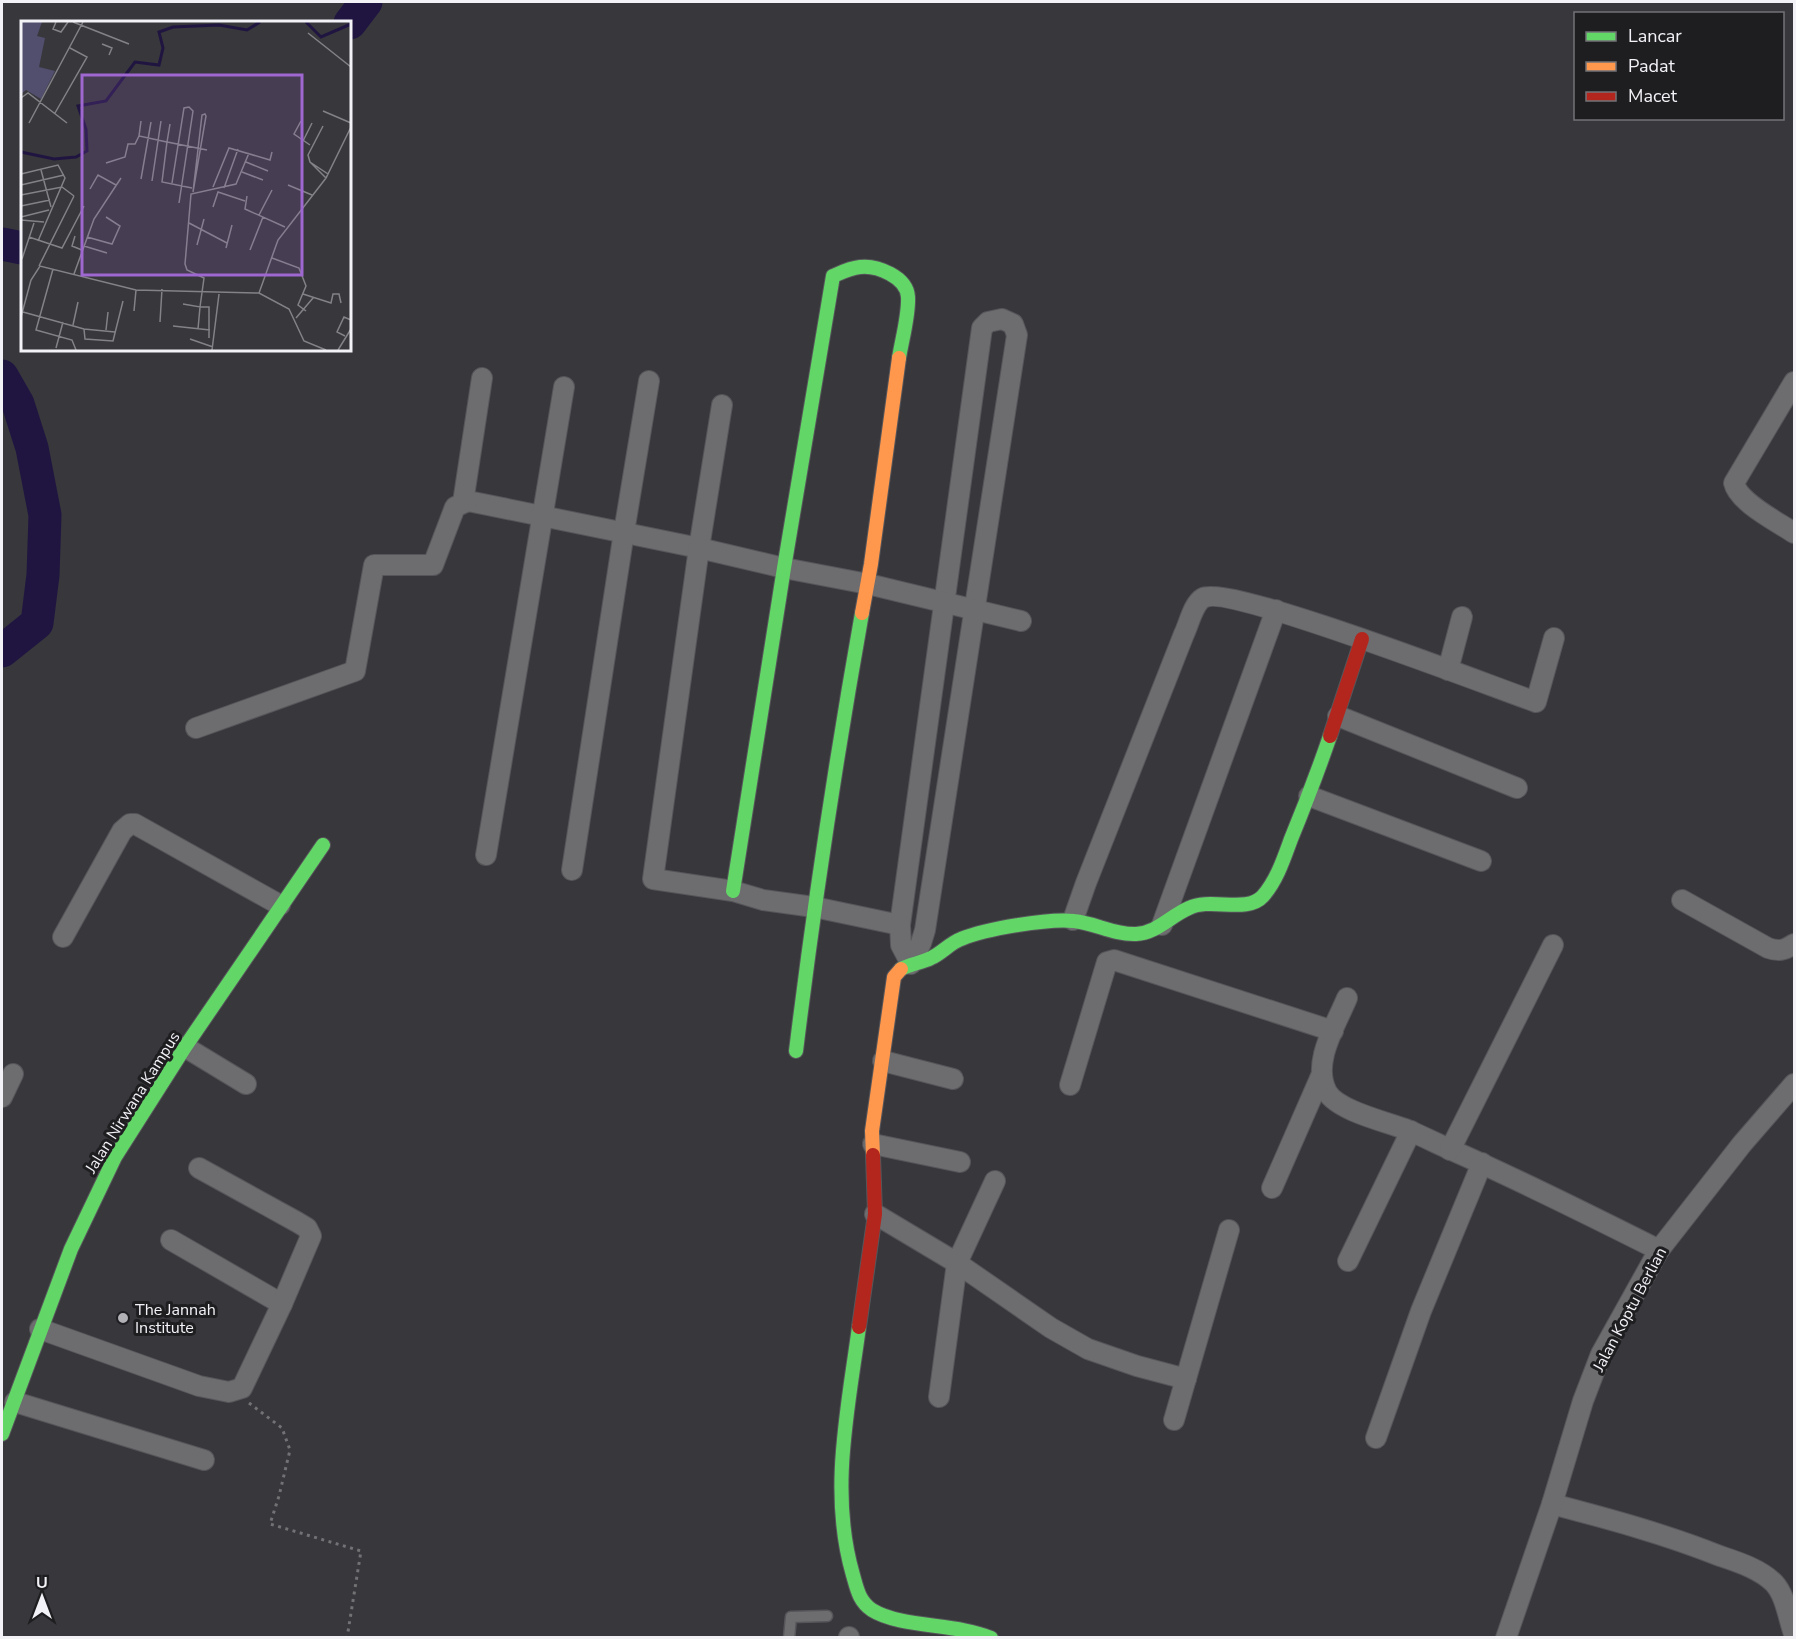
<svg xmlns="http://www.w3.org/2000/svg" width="1796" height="1639" viewBox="0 0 1796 1639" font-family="'Nunito Sans',sans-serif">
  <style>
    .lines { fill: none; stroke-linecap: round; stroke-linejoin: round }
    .river { stroke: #201541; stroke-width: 33 }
    .lane-casing { stroke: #56565a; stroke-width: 13 }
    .street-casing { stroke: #56565a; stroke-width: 22 }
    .fast-casing { stroke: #56565a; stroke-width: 16 }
    .slow-casing { stroke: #56565a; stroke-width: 16 }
    .jam-casing { stroke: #56565a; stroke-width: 16 }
    .path { stroke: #727174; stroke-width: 3; stroke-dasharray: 3 4.5; stroke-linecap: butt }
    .lane { stroke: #6d6d6f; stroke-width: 10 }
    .street { stroke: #6d6d6f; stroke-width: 20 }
    .fast { stroke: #63d668; stroke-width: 14 }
    .slow { stroke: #ff974d; stroke-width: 14 }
    .jam { stroke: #b3261e; stroke-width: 14 }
    .poi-dot { fill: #b1b1b6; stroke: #1e1e21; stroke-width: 2 }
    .labels { text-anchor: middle; stroke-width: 6; stroke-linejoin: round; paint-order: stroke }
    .street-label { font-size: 16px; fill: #f2f2f7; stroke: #1e1e21 }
    .poi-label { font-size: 16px; fill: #f2f2f7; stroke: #1e1e21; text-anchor: start }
    .inset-river { fill: none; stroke: #201541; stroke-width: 3 }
    .inset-road { fill: none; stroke: #828287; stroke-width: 1.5 }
    .view { fill: #9f67d0; fill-opacity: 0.15; stroke: #9f67d0; stroke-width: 3 }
    .inset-edge { fill: none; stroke: #f2f2f7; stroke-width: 3 }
  </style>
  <rect width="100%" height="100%" fill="#37373c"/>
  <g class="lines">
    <g class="river">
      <path d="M 350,23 L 366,2"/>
      <path d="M 2,244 L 22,248"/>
      <path d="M 2,376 L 18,404 L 32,448 L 45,515 L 43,575 L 37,623 L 2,651"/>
    </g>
    <defs>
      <path id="lane" d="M 789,1638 L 791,1617 L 827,1616"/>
      <g id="street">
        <path d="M 1002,319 L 1013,324 L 1017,335 L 925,930 L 921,943 L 911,964 L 901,945 L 900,925 L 982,328 L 988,322 Z"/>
        <path d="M 482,378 L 464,496 L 468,501 L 699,548 L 722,405"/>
        <path d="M 1794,382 L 1734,483 C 1738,502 1778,522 1794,533"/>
        <path d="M 1448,670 L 1462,617"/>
        <path d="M 1338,716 L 1517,788"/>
        <path d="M 196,728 L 355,671 L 374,565 L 433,565 L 455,507 L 468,501"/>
        <path d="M 1309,796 L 1481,861"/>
        <path d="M 486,855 L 564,387"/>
        <path d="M 572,870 L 624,532 L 649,381"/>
        <path d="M 1682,900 L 1768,948 C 1779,952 1785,950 1794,944"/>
        <path d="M 1073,920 L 1086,883 L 1184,634 C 1189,624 1193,604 1203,598 C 1228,584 1493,687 1536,702 L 1554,638"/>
        <path d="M 900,925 L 814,907 L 763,900 L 733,891 L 653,879 L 699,548 L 784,568 L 868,584 L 1021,621"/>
        <path d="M 1162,925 L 1276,610"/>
        <path d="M 63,937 L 122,831 L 130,824 L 135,824 L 280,905"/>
        <path d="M 1347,998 C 1336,1025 1311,1063 1327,1092 C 1338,1111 1387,1122 1408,1130 C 1422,1136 1436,1143 1449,1149 C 1520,1180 1589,1215 1659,1250"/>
        <path d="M 185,1047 L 246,1084"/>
        <path d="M 883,1061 L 953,1079"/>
        <path d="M 1070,1085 L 1107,962 L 1114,960 L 1333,1031"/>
        <path d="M 2,1097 L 13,1074"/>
        <path d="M 873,1144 L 960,1162"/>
        <path d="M 1450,1150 L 1553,945"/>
        <path d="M 1272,1188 L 1321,1076"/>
        <path d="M 875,1214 L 957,1263 L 1051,1328 L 1088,1349 L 1137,1366 L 1186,1379"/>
        <path d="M 171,1240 L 282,1304"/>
        <path d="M 1348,1261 L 1411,1131"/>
        <path d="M 40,1329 L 199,1386 L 229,1392 L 242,1388 L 282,1304 L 311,1236 L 307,1228 L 297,1222 L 199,1168"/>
        <path d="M 939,1397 L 957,1263 L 995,1181"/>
        <path d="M 15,1402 L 204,1460"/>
        <path d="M 1174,1420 L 1229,1230"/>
        <path d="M 1376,1438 L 1421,1311 L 1482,1163"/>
        <path d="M 1552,1504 C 1609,1519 1665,1534 1720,1556 C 1738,1562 1760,1569 1774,1583 C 1786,1596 1788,1618 1794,1634"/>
        <path d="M 849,1638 L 849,1637"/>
        <path d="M 1506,1638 L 1552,1504 L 1583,1401 L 1601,1354 L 1659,1250 L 1742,1144 L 1794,1084"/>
      </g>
      <g id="fast">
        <path d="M 733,891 L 784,568 L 833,276 C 842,272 850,268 860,267 C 877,265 907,277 908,297 C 909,315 902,339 899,358"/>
        <path d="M 901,969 C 910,964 921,963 931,958 C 942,953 950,943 961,939 C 985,929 1049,918 1074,921 C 1095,923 1114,935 1136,934 C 1157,933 1170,916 1189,908 C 1211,897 1247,914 1263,896 C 1277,880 1284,858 1291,839 C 1305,805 1318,771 1330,736"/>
        <path d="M 796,1051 C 814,904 836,759 862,613"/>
        <path d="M 859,1327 C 848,1409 829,1493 853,1575 C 857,1589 859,1601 872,1610 C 901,1628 956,1623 991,1638"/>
        <path d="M 2,1434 L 71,1249 L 115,1157 L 185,1047 L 323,845"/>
      </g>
      <g id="slow">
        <path d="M 862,613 L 871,564 L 899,358"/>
        <path d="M 873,1155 L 872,1131 L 894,977 L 901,969"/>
      </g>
      <g id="jam">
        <path d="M 1330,736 L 1362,639"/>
        <path d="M 859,1327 L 875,1214 L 873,1155"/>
      </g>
    </defs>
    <use href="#lane" class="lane-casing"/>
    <use href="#street" class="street-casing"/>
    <use href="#fast" class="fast-casing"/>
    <use href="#slow" class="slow-casing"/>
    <use href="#jam" class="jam-casing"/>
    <path class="path" d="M 249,1403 L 282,1428 L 290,1450 L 279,1496 L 270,1524 L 361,1551 L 347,1638"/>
    <use href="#lane" class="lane"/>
    <use href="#street" class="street"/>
    <use href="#fast" class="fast"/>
    <use href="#slow" class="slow"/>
    <use href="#jam" class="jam"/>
  </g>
  <circle class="poi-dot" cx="123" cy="1318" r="6"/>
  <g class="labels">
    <g class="street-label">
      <text transform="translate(132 1102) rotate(-58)" y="6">Jalan Nirwana Kampus</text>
      <text transform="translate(1629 1309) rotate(-62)" y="6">Jalan Koptu Berlian</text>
    </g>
    <g class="poi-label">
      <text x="135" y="1315">The Jannah<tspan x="135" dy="18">Institute</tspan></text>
    </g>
  </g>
  <g transform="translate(21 21)">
    <rect width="330" height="330" fill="#37373c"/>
    <path d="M 0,1 L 21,1 L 16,15 L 24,17 L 18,46 L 34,50 L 20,78 L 5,69 L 0,73 Z" fill="#524e6e"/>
    <path class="inset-river" d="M 285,1 L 300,16 L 330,3M 0,131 L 33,138 L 55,136 L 66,130 L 65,108 L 57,85 L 85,80 L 114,41 L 138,44 L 142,27 L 138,11 L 152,6 L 198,4 L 226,9 L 239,1"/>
    <path class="inset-road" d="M 35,1 L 32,8 L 40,11 L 47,1M 52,1 L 108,23M 287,12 L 330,46M 81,23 L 91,27 L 88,34M 0,77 L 7,72 L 46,102M 302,90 L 330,102M 34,92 L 66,36 L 49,27M 184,93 L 185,95 L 172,171 L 181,94 ZM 120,100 L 118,115 L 146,121 L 149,103M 280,100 L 273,113 L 289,124M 8,102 L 62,1M 302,105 L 287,134 L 289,141 L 307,153M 282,120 L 291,102M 225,141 L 247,150M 289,141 L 305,157M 85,142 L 104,136 L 107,123 L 114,123 L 118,115M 20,149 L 30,186M 221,151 L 242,159M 0,153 L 37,144 L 44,157 L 17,220M 120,158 L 130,101M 131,160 L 140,100M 151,162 L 163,87 L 168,86 L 172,90 L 158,182M 0,164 L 43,154M 267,164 L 291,174M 192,166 L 208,127 L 249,139 L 251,131M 171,167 L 141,161 L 146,121 L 186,129M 203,167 L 217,128M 69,168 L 77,154 L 95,164M 0,174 L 41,166 L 53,175M 226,175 L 224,188 L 264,206M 0,185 L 29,179M 192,186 L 197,171 L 224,180M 238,194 L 251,169M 0,196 L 28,189M 0,199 L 23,201M 168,202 L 206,222M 54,215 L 51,225 L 61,229M 8,216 L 41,227 L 63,185M 66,216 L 91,223 L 99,205 L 85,196M 176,224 L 183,198M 63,225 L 86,232M 205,227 L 211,204M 229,229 L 242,196M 251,237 L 278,247 L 285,265 L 277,284 L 285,290M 1,238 L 13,202M 18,245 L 53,175M 32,248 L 15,309 L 51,319 L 55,329M 53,253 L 73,198 L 100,157M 238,272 L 257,219 L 305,157 L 330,106M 282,273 L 310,282 L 312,273 L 318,273 L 320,282M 162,283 L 179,286 L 183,257 L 166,249 L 164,243 L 170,173 L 215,163 L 228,132M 113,290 L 115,269M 2,291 L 63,308 L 94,311M 0,296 L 10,259 L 19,245 L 115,269 L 238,272 L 268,288 L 283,320 L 305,329M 275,297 L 292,277M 139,301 L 141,268M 52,304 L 57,281M 152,305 L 189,309M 63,308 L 64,318 L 92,320 L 102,280M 177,308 L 179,286 L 188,286 L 188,317M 85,309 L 87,291M 324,315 L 316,311 L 323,296 L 330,299M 169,318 L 192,326M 35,327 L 42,301M 191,329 L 198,273M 317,329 L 330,308"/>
    <path class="view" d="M 61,54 L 281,54 L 281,254 L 61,254 Z"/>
    <rect width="330" height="330" class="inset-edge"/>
  </g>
  <rect width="1796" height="1639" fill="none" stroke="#f2f2f7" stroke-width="6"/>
  <rect x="1574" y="12" width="210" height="108" fill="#1e1e21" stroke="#737377" stroke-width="1.5"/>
  <rect x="1586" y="32" width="30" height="9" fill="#63d668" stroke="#737377" stroke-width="1.5"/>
  <text x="1628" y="42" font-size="18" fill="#f2f2f7">Lancar</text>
  <rect x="1586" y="62" width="30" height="9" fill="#ff974d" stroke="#737377" stroke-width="1.5"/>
  <text x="1628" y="72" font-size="18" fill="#f2f2f7">Padat</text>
  <rect x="1586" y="92" width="30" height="9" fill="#b3261e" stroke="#737377" stroke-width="1.5"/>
  <text x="1628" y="102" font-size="18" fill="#f2f2f7">Macet</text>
  <g transform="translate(42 1597)" stroke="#1e1e21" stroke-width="4.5" paint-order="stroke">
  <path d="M0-4.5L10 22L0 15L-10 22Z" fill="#f2f2f7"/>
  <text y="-9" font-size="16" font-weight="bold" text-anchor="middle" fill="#f2f2f7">U</text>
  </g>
</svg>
